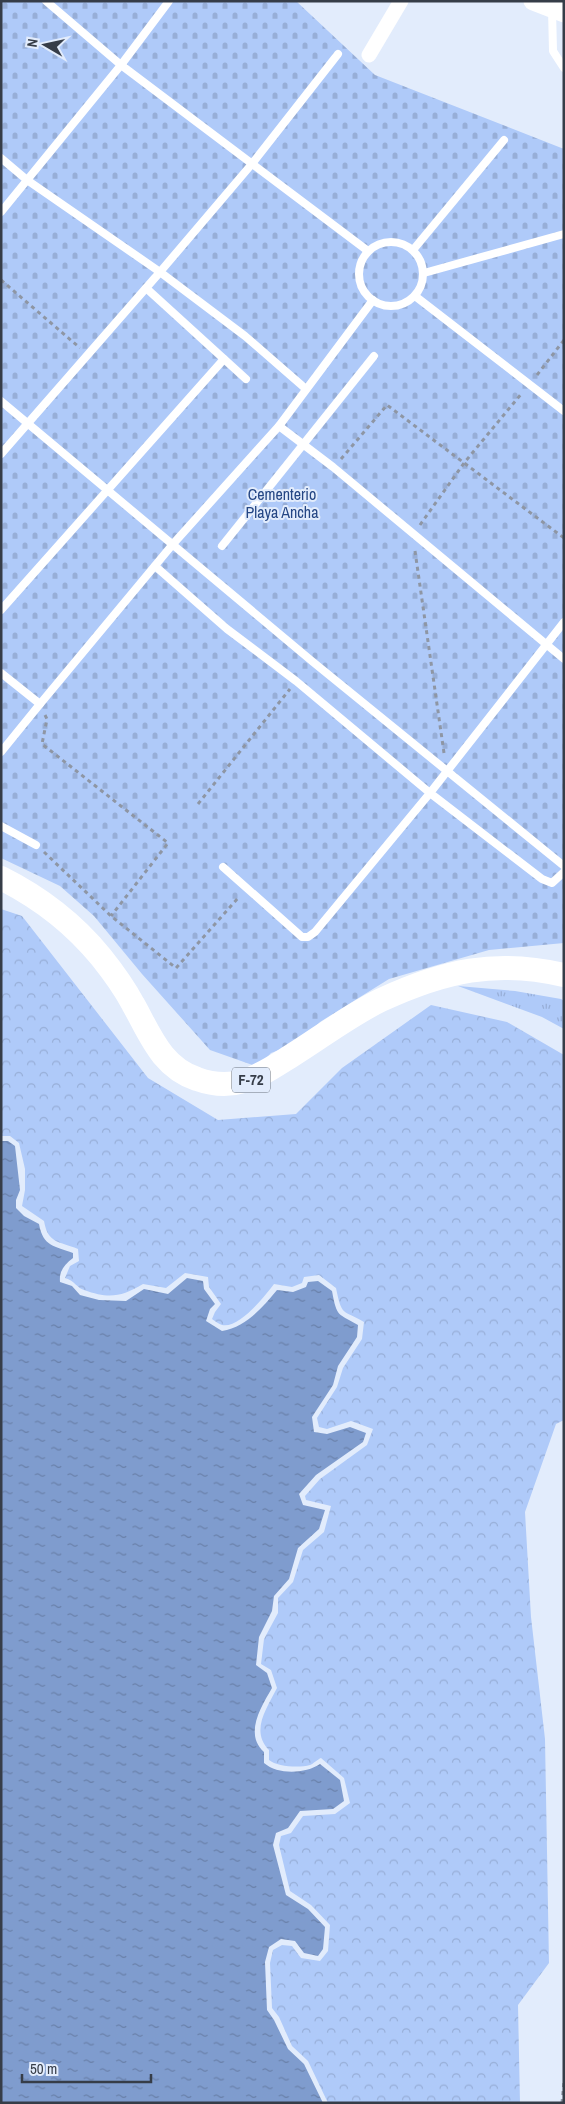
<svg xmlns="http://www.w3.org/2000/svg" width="565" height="2104" viewBox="0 0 565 2104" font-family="'Archivo Narrow',sans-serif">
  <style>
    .grass { fill: url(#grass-tufts) }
    .cemetery { fill: url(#cemetery-stones) }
    .park { fill: url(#park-crowns) }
    .water { fill: url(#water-ripples) }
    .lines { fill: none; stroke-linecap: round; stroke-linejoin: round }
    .path { stroke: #8e96a4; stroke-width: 3; stroke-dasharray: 4 4; stroke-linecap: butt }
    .service { stroke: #fff; stroke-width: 8 }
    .minor { stroke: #fff; stroke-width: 15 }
    .tertiary { stroke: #fff; stroke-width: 19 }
    .primary { stroke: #fff; stroke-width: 24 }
    .labels { text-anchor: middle; stroke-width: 4; stroke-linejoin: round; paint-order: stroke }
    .shield { fill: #e2ecfc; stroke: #6a727e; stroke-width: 1 }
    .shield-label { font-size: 15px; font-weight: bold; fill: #363d48 }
    .park-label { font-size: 16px; fill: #244684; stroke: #e2ecfc }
  </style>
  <defs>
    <pattern id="grass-tufts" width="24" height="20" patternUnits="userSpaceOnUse" patternTransform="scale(1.25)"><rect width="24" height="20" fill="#afcaf9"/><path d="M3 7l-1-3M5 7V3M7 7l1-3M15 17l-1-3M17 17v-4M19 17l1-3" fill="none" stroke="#97aed7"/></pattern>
    <pattern id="cemetery-stones" width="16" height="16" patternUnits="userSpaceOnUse" patternTransform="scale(1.25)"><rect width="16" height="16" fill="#afcaf9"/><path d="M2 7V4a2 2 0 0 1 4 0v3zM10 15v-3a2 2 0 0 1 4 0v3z" fill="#97aed7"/></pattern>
    <pattern id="park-crowns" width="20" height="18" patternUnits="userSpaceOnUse" patternTransform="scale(1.25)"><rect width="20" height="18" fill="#afcaf9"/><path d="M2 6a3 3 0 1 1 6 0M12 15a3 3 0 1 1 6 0" fill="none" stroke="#97aed7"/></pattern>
    <pattern id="water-ripples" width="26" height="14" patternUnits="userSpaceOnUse" patternTransform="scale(1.25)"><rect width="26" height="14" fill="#7f9cce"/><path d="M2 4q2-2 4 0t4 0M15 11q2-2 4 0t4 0" fill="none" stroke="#6980a9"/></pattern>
  </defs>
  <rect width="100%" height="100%" fill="#e2ecfc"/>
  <path class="grass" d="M 458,986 L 515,991 L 561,999 L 564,1001 L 564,1029 L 542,1017 Z"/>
  <path class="cemetery" d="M 1,1 L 296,1 L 375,75 L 564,149 L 564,943 L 489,950 L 389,979 L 320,1022 L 300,1042 L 271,1053 L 258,1067 L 210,1050 L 142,974 L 94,916 L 60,886 L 1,858 Z"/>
  <path class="park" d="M 1,909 L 22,916 L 148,1078 L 218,1120 L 296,1114 L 342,1068 L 431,1005 L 507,1022 L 564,1055 L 564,1420 L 556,1424 L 525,1512 L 531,1617 L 545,1739 L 549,1963 L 518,2005 L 520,2103 L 328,2103 L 308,2061 L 292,2046 L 279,2017 L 272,2008 L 270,1963 L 273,1950 L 282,1945 L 292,1946 L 301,1958 L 320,1961 L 328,1951 L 330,1925 L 311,1905 L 290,1891 L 279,1845 L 281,1836 L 291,1833 L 303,1816 L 335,1814 L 350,1803 L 344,1778 L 321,1758 C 318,1759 313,1764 310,1765 C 300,1768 277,1767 269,1760 L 269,1750 C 250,1731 267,1708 277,1688 L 271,1670 L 261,1664 L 264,1639 L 278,1613 L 278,1598 L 293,1582 L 303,1550 L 324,1532 L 331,1506 L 306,1500 L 305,1496 L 320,1479 L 367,1445 L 373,1429 L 351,1421 L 327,1429 L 319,1427 L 317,1418 L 337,1387 L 343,1368 L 362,1339 L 364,1322 C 342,1309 342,1317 336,1288 L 319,1275 L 304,1277 L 302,1283 L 292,1287 L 274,1284 C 265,1296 239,1329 222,1325 C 219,1324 215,1321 212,1319 L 215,1312 L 221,1304 L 209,1287 L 208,1277 L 185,1273 L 166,1288 L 143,1284 C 121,1297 109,1299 84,1290 C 77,1288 75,1281 65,1278 L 70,1266 L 79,1261 L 78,1249 C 59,1241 48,1244 44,1221 L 22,1206 L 25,1190 L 25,1169 L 19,1143 L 10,1136 L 1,1136 Z"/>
  <path class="water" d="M 1,1141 L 8,1141 L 15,1146 L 20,1190 L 16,1200 L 16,1208 L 24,1216 L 39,1224 C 43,1247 55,1246 73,1253 L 73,1258 C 64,1265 59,1271 60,1282 L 72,1286 L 80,1295 L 99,1300 L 126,1301 L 144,1289 L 168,1294 L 187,1278 L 203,1281 L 204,1289 L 215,1304 L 210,1309 L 206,1321 L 222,1331 C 246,1327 262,1308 277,1290 L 293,1292 L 306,1287 L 308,1282 L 318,1281 L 332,1291 C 337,1318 338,1313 358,1325 L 357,1337 L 338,1366 L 333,1385 L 312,1417 L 314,1432 L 327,1434 L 350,1427 L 366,1433 L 363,1442 L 316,1475 L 299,1494 L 303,1505 L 325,1510 L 319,1529 L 298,1548 L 289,1579 L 274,1596 L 272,1611 L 259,1637 L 256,1665 L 267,1673 L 272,1688 C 261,1707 244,1734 264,1752 L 264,1763 C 278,1775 305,1774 320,1764 L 340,1780 L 344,1801 L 333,1809 L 300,1811 L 288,1828 L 276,1833 L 273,1845 L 286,1895 L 308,1909 L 325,1927 L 323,1949 L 318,1956 L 304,1953 L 295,1941 L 281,1939 L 269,1947 L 265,1962 L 267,2010 L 274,2020 L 288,2049 L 304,2064 L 323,2103 L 1,2103 Z"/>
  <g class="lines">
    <g class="path">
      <path d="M 1,280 L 80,348"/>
      <path d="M 537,375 L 564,340"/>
      <path d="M 341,459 L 387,405 L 564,538"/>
      <path d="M 420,525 L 464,463 L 522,393"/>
      <path d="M 415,551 L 444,753"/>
      <path d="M 45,715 L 47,719 L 42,744 L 168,843 L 111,916"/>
      <path d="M 198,804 L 290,689"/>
      <path d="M 44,852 L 111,916 L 176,968 L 239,897"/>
      <path d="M 562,2103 L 564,2081"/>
    </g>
    <g class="service">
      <path d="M 46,1 L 121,65 L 368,251"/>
      <path d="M 552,9 L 553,51 L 564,68"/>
      <path d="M 1,158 L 27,180 L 160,272 L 1,454"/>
      <path d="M 1,212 L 121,65 L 169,1"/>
      <circle cx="391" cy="274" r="32"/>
      <path d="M 413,250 L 504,140"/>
      <path d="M 424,273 L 564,234"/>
      <path d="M 146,288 L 246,379"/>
      <path d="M 415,296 L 564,411"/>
      <path d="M 306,389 L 245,336 L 160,272 L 251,165 L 338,54"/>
      <path d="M 1,401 L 313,662 L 564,866"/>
      <path d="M 279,426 L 333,467 L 564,659"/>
      <path d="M 222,546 L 374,356"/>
      <path d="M 155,566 L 227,629 L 296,681 L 430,793 L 315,932 L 308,937 L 302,937 L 223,867"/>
      <path d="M 1,610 L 224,359"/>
      <path d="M 564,622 L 430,793 L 542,879 L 552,883 L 564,872"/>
      <path d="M 1,673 L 40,704 L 173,544 L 279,426 L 373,300"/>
      <path d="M 1,752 L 40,704"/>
      <path d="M 1,826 L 36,845"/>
    </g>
    <path class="minor" d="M 369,55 L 401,1"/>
    <path class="tertiary" d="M 533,1 L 564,13"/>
    <path class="primary" d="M 1,878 C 39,897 74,924 101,957 C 113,972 124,987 133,1004 C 150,1034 161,1067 197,1079 C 236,1093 259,1076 291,1056 C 320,1038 350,1015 381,1000 C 444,971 495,959 564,975"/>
  </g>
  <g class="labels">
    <rect class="shield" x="232" y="1067.5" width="38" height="25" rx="4"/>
    <g class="shield-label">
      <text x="251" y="1085">F-72</text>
    </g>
    <g class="park-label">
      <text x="282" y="500">Cementerio<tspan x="282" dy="18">Playa Ancha</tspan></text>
    </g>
  </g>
  <rect width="565" height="2104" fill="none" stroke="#363d48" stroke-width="5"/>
  <g transform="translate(45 45) rotate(279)" stroke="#e2ecfc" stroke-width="4" paint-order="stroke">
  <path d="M0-4L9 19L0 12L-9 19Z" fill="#363d48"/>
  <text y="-8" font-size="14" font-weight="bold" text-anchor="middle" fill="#363d48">N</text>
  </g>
  <path d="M22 2074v8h129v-8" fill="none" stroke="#363d48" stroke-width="2.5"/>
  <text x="30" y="2074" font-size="15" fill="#363d48" stroke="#e2ecfc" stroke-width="4" paint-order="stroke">50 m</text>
</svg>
